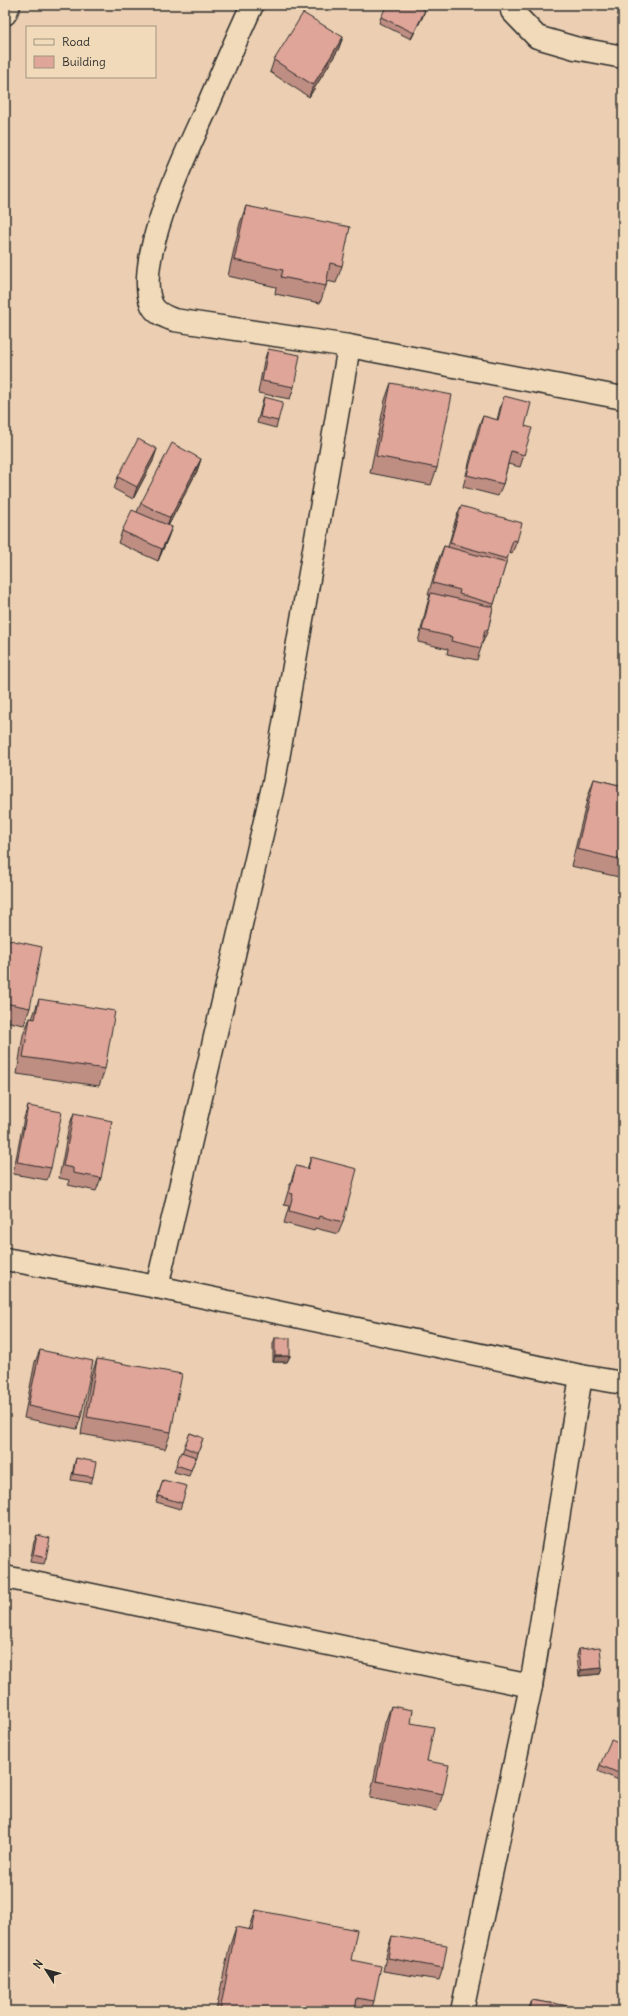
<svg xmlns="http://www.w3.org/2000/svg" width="628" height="2016" viewBox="0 0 628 2016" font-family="Delius,sans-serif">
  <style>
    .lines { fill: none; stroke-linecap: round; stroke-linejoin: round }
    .minor-casing { stroke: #2b2b2b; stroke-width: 25 }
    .minor { stroke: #f0dab9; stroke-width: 22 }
    .wall { fill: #bf8e83; stroke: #2b2b2b }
    .shaded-wall { fill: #9b746a; stroke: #2b2b2b }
    .building { fill: #dea598; stroke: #2b2b2b }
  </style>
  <rect width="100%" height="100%" fill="#eccfb2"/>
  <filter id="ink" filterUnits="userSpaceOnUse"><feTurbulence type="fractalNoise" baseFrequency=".025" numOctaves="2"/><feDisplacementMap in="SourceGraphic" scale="8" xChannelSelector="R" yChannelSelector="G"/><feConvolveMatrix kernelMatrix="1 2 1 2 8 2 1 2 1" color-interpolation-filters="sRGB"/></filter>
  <g filter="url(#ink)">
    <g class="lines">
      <defs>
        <g id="minor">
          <path d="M 252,5 C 237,38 222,72 208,105 C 189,147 132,262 152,305 C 156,314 166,317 174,320 L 349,346 L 623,398"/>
          <path d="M 511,5 L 512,11 L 537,37 L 575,48 L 623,57"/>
          <path d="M 5,14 L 9,5"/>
          <path d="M 5,1259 L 157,1287 L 581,1376 L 623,1383"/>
          <path d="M 157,1287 L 274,782 L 349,346"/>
          <path d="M 5,1577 L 531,1686"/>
          <path d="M 462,2011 L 531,1686 L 581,1376"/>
        </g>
      </defs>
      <use href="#minor" class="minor-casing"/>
      <use href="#minor" class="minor"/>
    </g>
    <g class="wall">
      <path d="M 423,16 L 411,39 L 379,23 L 381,17 Z"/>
      <path d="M 343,37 L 338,50 L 309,97 L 270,72 L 274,60 Z"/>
      <path d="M 246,206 L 342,266 L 336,283 L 327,281 L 326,286 L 320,303 L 275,294 L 276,287 L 228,276 L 240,223 Z"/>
      <path d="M 268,349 L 294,387 L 290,399 L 258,393 L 264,361 Z"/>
      <path d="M 391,383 L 437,468 L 431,485 L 370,473 L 385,400 Z"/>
      <path d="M 504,396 L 525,426 L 524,455 L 520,467 L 508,464 L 503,484 L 498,496 L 463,487 L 478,428 L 483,416 L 497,420 L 500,408 Z"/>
      <path d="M 264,397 L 278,421 L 276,428 L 257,423 L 262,404 Z"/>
      <path d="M 201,459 L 197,471 L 168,526 L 172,527 L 167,540 L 158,561 L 118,543 L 122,531 L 137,512 L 141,503 Z"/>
      <path d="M 153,461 L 133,499 L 114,489 L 118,477 Z"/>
      <path d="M 461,506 L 517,541 L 512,553 L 509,552 L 493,607 L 488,630 L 483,642 L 482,642 L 481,648 L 477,660 L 447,654 L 448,649 L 418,642 L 427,605 L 430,595 L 428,595 L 439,558 L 444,546 L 448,547 L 456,518 Z"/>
      <path d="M 594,779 L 623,786 L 623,878 L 571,866 L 588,796 Z"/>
      <path d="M 5,939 L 30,1008 L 24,1025 L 5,1021 Z"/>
      <path d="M 39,999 L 105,1069 L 99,1086 L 17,1074 L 23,1035 L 30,1018 L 32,1019 Z"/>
      <path d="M 28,1106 L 51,1168 L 47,1180 L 13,1174 L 24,1118 Z"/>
      <path d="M 74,1113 L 101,1178 L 96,1191 L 68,1185 L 69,1180 L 59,1178 L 69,1126 Z"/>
      <path d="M 311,1157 L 343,1222 L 338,1234 L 315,1228 L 314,1231 L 284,1223 L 289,1206 L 284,1205 L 292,1178 L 296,1166 L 307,1169 Z"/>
      <path d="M 275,1338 L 290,1356 L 287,1362 L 273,1362 L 273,1344 Z"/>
      <path d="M 40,1350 L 81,1417 L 77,1429 L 24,1418 L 35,1362 Z"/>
      <path d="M 97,1359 L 171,1432 L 165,1449 L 81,1434 L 91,1376 Z"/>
      <path d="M 190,1433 L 203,1438 L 196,1459 L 195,1459 L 189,1476 L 174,1472 L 181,1452 L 182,1453 Z"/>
      <path d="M 76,1458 L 93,1477 L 91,1483 L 71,1480 L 74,1465 Z"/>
      <path d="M 163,1480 L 182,1503 L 180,1509 L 156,1502 Z"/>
      <path d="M 37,1535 L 46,1558 L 44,1564 L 30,1562 L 34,1542 Z"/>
      <path d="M 579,1649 L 602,1668 L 600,1674 L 579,1676 L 577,1655 Z"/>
      <path d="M 391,1706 L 411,1723 L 427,1761 L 443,1794 L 437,1811 L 370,1798 L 385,1723 Z"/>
      <path d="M 623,1745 L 623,1782 L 598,1771 L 600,1765 Z"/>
      <path d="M 256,1910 L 351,1960 L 374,2001 L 371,2011 L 216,2011 L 229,1948 L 236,1927 L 249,1930 Z"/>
      <path d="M 392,1936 L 443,1968 L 439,1980 L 383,1971 L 388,1948 Z"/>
      <path d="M 531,2000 L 599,2011 L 527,2011 Z"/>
    </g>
    <g class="shaded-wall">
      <path d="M 425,10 L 423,16 L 411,39 L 414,33 Z"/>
      <path d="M 343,37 L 338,50 L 309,97 L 313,85 Z"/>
      <path d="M 157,449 L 153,461 L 133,499 L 137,487 Z"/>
      <path d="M 201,459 L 197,471 L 166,530 L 170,518 Z"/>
      <path d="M 172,527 L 167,540 L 158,561 L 162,549 Z"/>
      <path d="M 275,1356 L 290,1356 L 287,1362 L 273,1362 Z"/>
      <path d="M 602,1668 L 600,1674 L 579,1676 L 581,1670 Z"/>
    </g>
    <g class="building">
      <path d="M 387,5 L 415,5 L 425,10 L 414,33 L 381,17 Z"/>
      <path d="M 303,13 L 343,37 L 313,85 L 274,60 Z"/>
      <path d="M 246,206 L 350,227 L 342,266 L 330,263 L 326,286 L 281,277 L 283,270 L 234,260 Z"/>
      <path d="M 268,349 L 300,355 L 294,387 L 262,381 Z"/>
      <path d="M 391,383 L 452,395 L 437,468 L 376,456 Z"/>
      <path d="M 504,396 L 531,403 L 525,426 L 532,428 L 524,455 L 511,451 L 503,484 L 467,475 L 483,416 L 498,420 Z"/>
      <path d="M 264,397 L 283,402 L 278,421 L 260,417 Z"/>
      <path d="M 138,439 L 157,449 L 137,487 L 118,477 Z"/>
      <path d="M 172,443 L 201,459 L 170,518 L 141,503 Z"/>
      <path d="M 461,506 L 522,523 L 517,541 L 513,540 L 507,559 L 450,543 Z"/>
      <path d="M 132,510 L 172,527 L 162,549 L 122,531 Z"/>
      <path d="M 444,546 L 506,563 L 494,604 L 459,594 L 460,590 L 433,583 Z"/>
      <path d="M 431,593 L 493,607 L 488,630 L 485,630 L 481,648 L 451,641 L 452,637 L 422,630 Z"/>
      <path d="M 594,779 L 623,786 L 623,860 L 577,849 Z"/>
      <path d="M 5,939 L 42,947 L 30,1008 L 5,1003 Z"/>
      <path d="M 39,999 L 115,1011 L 105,1069 L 23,1057 L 30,1018 L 35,1019 Z"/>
      <path d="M 28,1106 L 62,1112 L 51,1168 L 17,1162 Z"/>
      <path d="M 74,1113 L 112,1121 L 101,1178 L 73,1173 L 73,1168 L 63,1166 Z"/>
      <path d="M 311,1157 L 357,1169 L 343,1222 L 319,1216 L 318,1219 L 289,1211 L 293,1194 L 289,1193 L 296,1166 L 308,1169 Z"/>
      <rect x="275" y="1338" width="15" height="18"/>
      <path d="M 40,1350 L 93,1361 L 81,1417 L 28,1406 Z"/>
      <path d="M 97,1359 L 182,1374 L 171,1432 L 87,1417 Z"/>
      <path d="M 190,1433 L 203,1438 L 198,1453 L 184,1447 Z"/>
      <path d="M 181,1452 L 196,1457 L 191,1470 L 176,1465 Z"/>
      <path d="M 76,1458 L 96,1462 L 93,1477 L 73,1474 Z"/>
      <path d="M 163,1480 L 187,1486 L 182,1503 L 158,1496 Z"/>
      <path d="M 37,1535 L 50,1538 L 46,1558 L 33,1555 Z"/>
      <path d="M 600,1647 L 602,1668 L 581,1670 L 579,1649 Z"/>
      <path d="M 391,1706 L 413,1710 L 411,1723 L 434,1727 L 427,1761 L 449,1765 L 443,1794 L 376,1781 Z"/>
      <path d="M 611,1740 L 623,1745 L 623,1775 L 600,1765 Z"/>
      <path d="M 256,1910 L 357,1930 L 351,1960 L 381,1966 L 374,2001 L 357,1998 L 355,2011 L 220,2011 L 236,1927 L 252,1930 Z"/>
      <path d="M 392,1936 L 447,1945 L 443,1968 L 388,1958 Z"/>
      <path d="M 531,2000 L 599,2011 L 529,2011 Z"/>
    </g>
  </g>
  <rect width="628" height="2016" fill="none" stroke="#f0dab9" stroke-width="20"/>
  <rect x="10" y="10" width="608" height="1996" fill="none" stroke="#2b2b2b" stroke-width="1.5" filter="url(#ink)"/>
  <rect x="26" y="26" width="130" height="52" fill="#f0dab9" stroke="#a19480"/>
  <rect x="34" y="39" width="20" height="6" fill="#f0dab9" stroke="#a19480"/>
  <text x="62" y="46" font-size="12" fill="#2b2b2b">Road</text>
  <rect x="34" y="56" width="20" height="12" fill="#dea598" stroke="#a19480"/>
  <text x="62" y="66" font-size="12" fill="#2b2b2b">Building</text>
  <g transform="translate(46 1970) rotate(306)" stroke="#f0dab9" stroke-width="3" paint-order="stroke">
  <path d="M0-3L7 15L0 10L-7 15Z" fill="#2b2b2b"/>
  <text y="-6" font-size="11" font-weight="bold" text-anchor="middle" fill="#2b2b2b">N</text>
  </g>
</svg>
